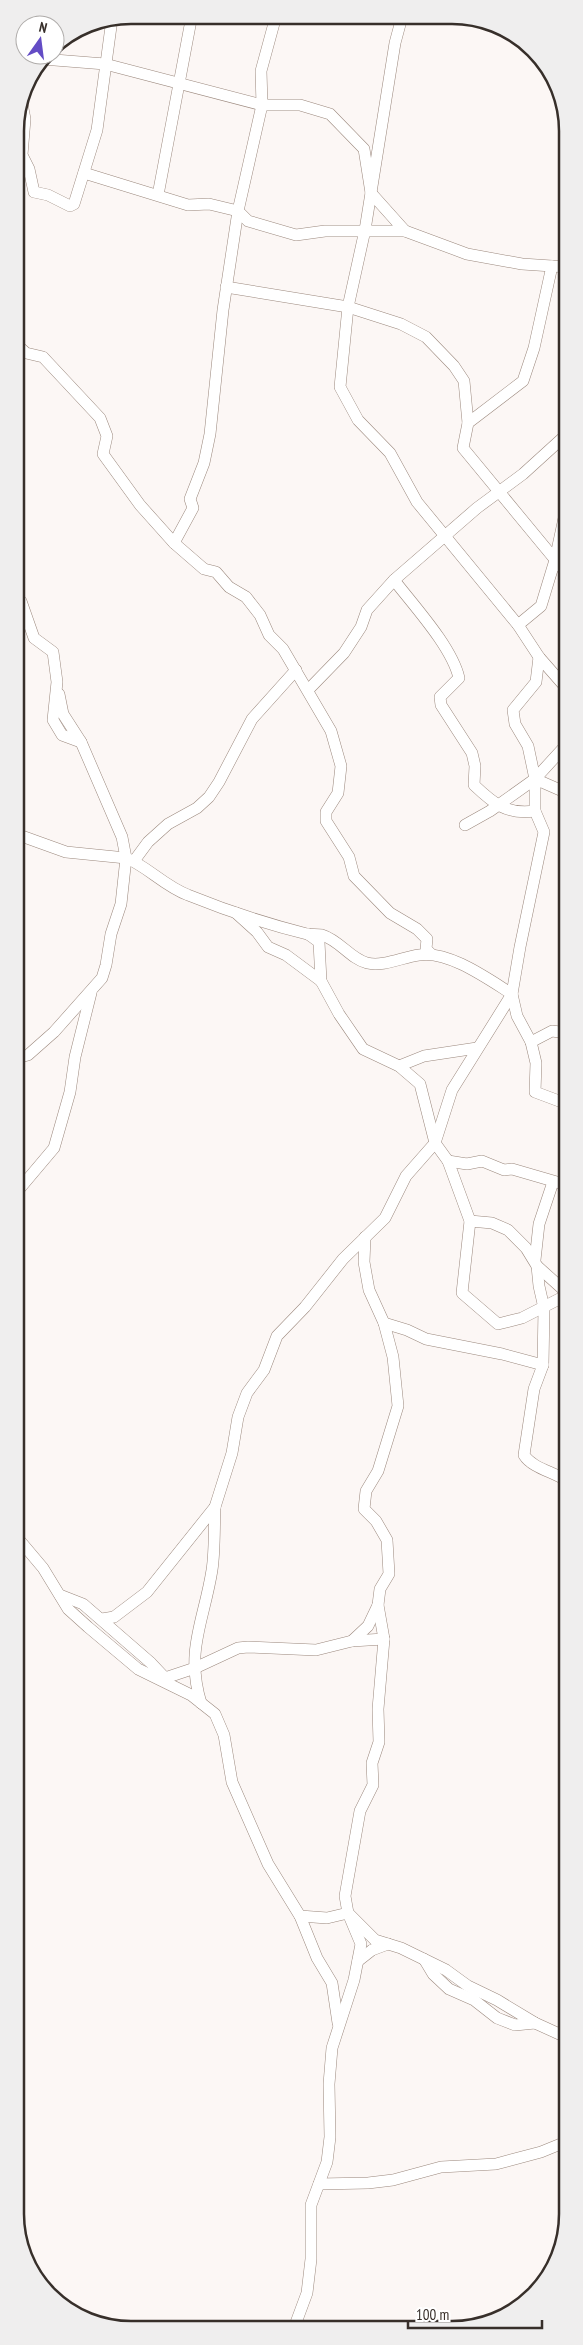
<svg xmlns="http://www.w3.org/2000/svg" width="583" height="2345" viewBox="0 0 583 2345" font-family="'PT Sans Narrow',sans-serif">
  <style>
    .lines { fill: none; stroke-linecap: round; stroke-linejoin: round }
    .minor-casing { stroke: #9b887d; stroke-width: 12 }
    .minor { stroke: #fff; stroke-width: 11 }
    .rim { fill: none; stroke: #372f2a; stroke-width: 2.5 }
  </style>
  <rect width="100%" height="100%" fill="#fcf7f5"/>
  <g class="lines">
    <defs>
      <g id="minor">
        <path d="M 276,16 L 261,71 L 262,105 L 238,211 L 223,310 L 210,434 L 204,463 L 190,499 L 193,508 L 174,543 L 204,569 L 216,572 L 229,587 L 246,597 L 260,615 L 269,635 L 283,649 L 331,731 L 341,766 L 338,793 L 326,812 L 326,821 L 349,857 L 354,876 L 390,913 L 417,929 L 427,939 L 426,949 L 431,954"/>
        <path d="M 402,17 L 395,43 L 365,230 L 348,307 L 340,387 L 358,420 L 390,453 L 417,502 L 518,625 L 539,657 L 567,689"/>
        <path d="M 42,59 L 105,64 L 262,105 L 300,105 L 330,114 L 364,149 L 371,193 L 405,231"/>
        <path d="M 21,98 L 25,119 L 22,155 L 29,169 L 34,192 L 48,195 L 70,206 L 74,204 L 97,130 L 112,19"/>
        <path d="M 84,173 L 188,205 L 209,204 L 238,211 L 248,221 L 296,235 L 325,231 L 405,231 L 467,254 L 522,264 L 567,267"/>
        <path d="M 158,195 L 192,15"/>
        <path d="M 552,266 L 534,348 L 523,381 L 468,423 L 463,448 L 567,574"/>
        <path d="M 226,287 L 348,307 L 401,324 L 426,337 L 454,366 L 464,381 L 468,423"/>
        <path d="M 15,343 L 26,353 L 43,357 L 100,418 L 107,436 L 103,454 L 140,505 L 174,543"/>
        <path d="M 394,580 C 414,606 452,647 459,678 L 440,697 L 441,705 L 472,753 L 475,766 L 474,785 C 494,804 507,815 535,811"/>
        <path d="M 15,596 L 21,601 L 34,638 L 53,652 L 57,682 L 53,720 L 62,735 L 81,742 L 122,837 L 126,858 L 121,904 L 111,934 L 106,965 L 102,978 L 54,1032 L 28,1055 L 16,1058"/>
        <path d="M 518,625 L 541,606 L 555,560 L 567,504"/>
        <path d="M 15,629 L 25,616"/>
        <path d="M 539,657 L 536,682 L 513,710 L 515,724 L 528,746 L 535,779 L 567,793"/>
        <path d="M 308,690 L 344,653 L 361,627 L 367,610 L 394,580 L 477,508 L 523,474 L 567,434"/>
        <path d="M 59,694 L 63,714 L 81,742"/>
        <path d="M 567,744 L 535,779 L 535,811 L 544,832 L 520,947 L 512,994 L 517,1016 L 531,1042 L 552,1031 L 567,1033"/>
        <path d="M 465,825 L 490,811 L 535,779"/>
        <path d="M 16,834 L 66,852 L 126,858 C 147,866 164,886 188,895 C 225,910 267,924 307,934 C 312,935 317,934 322,935 C 339,940 351,959 367,963 C 383,967 403,957 419,955 C 448,950 488,979 512,994"/>
        <path d="M 134,861 L 148,842 L 168,824 L 197,808 L 209,797 L 219,782 L 252,719 L 296,670"/>
        <path d="M 236,913 L 257,932 L 268,947 L 286,955 L 321,981"/>
        <path d="M 308,934 L 319,942 L 321,981 L 339,1014 L 363,1049 L 399,1066 L 420,1084 L 435,1143 L 448,1161 L 470,1221 L 462,1293 L 498,1324 L 522,1318 L 567,1295"/>
        <path d="M 531,1042 L 536,1063 L 535,1092 L 567,1104"/>
        <path d="M 399,1066 L 424,1056 L 477,1048"/>
        <path d="M 448,1161 L 467,1164 L 482,1161 L 504,1170 L 512,1169 L 567,1185"/>
        <path d="M 16,1193 L 54,1148 L 70,1092 L 75,1057 L 91,993"/>
        <path d="M 470,1221 L 492,1223 L 508,1230 L 526,1248 L 537,1266 L 539,1286 L 544,1308 L 543,1365 L 534,1389 L 524,1455 C 532,1468 554,1472 567,1481"/>
        <path d="M 535,1260 L 539,1224 L 553,1182"/>
        <path d="M 537,1266 L 567,1293"/>
        <path d="M 384,1323 L 407,1330 L 426,1339 L 502,1354 L 543,1365"/>
        <path d="M 16,1536 L 43,1568 L 68,1609 L 88,1627 L 138,1669 L 191,1695 L 215,1714 L 224,1735 L 232,1782 L 268,1864 L 300,1916 L 317,1958 L 332,1983 L 338,2023"/>
        <path d="M 60,1595 L 83,1604 L 151,1663 L 167,1680"/>
        <path d="M 102,1619 L 114,1617 L 147,1592 L 215,1507 L 232,1453 L 238,1417 L 247,1393 L 264,1370 L 277,1336 L 305,1307 L 343,1259 L 385,1218 L 406,1176 L 435,1143 L 452,1090 L 512,994"/>
        <path d="M 352,1641 L 368,1626 L 378,1605"/>
        <path d="M 165,1678 L 195,1668 L 238,1648 L 248,1647 L 316,1650 L 352,1641 L 384,1639"/>
        <path d="M 201,1703 C 185,1650 204,1621 212,1570 C 215,1550 214,1528 215,1507"/>
        <path d="M 300,1916 L 327,1918 L 348,1913 L 375,1940 L 401,1948 L 446,1970 L 468,1986 L 497,2000 L 535,2023 L 568,2038"/>
        <path d="M 424,1959 L 433,1974 L 449,1989 L 474,2000 L 497,2018 L 515,2025 L 535,2023"/>
        <path d="M 358,1961 L 372,1950 L 388,1944"/>
        <path d="M 319,2184 L 368,2183 L 393,2180 L 441,2167 L 496,2164 L 541,2152 L 568,2141"/>
        <path d="M 294,2328 L 307,2293 L 311,2259 L 311,2205 L 327,2162 L 330,2137 L 329,2084 L 332,2048 L 354,1980 L 361,1944 L 348,1913 L 345,1896 L 360,1811 L 373,1785 L 372,1763 L 379,1742 L 378,1709 L 384,1639 L 378,1605 L 380,1589 L 389,1574 L 387,1540 L 376,1521 L 364,1509 L 366,1491 L 378,1471 L 398,1406 L 393,1357 L 384,1323 L 369,1290 L 364,1262 L 365,1237"/>
      </g>
    </defs>
    <use href="#minor" class="minor-casing"/>
    <use href="#minor" class="minor"/>
  </g>
  <path d="M0 0H583V2345H0ZM131 24H452A107 107 0 0 1 559 131V2214A107 107 0 0 1 452 2321H131A107 107 0 0 1 24 2214V131A107 107 0 0 1 131 24Z" fill="#efeeee" fill-rule="evenodd"/>
  <path class="rim" d="M131 24H452A107 107 0 0 1 559 131V2214A107 107 0 0 1 452 2321H131A107 107 0 0 1 24 2214V131A107 107 0 0 1 131 24Z"/>
  <g transform="translate(40 40) rotate(14)"><circle r="24" fill="#ffffff" stroke="#afacaa"/>
  <path d="M0-4L9 19L0 12L-9 19Z" fill="#634cc5"/>
  <text y="-8" font-size="14" font-weight="bold" text-anchor="middle" fill="#372f2a">N</text>
  </g>
  <path d="M408 2320v8h134v-8" fill="none" stroke="#372f2a" stroke-width="2.5"/>
  <text x="416" y="2320" font-size="15" fill="#372f2a" stroke="#ffffff" stroke-width="4" paint-order="stroke">100 m</text>
</svg>
